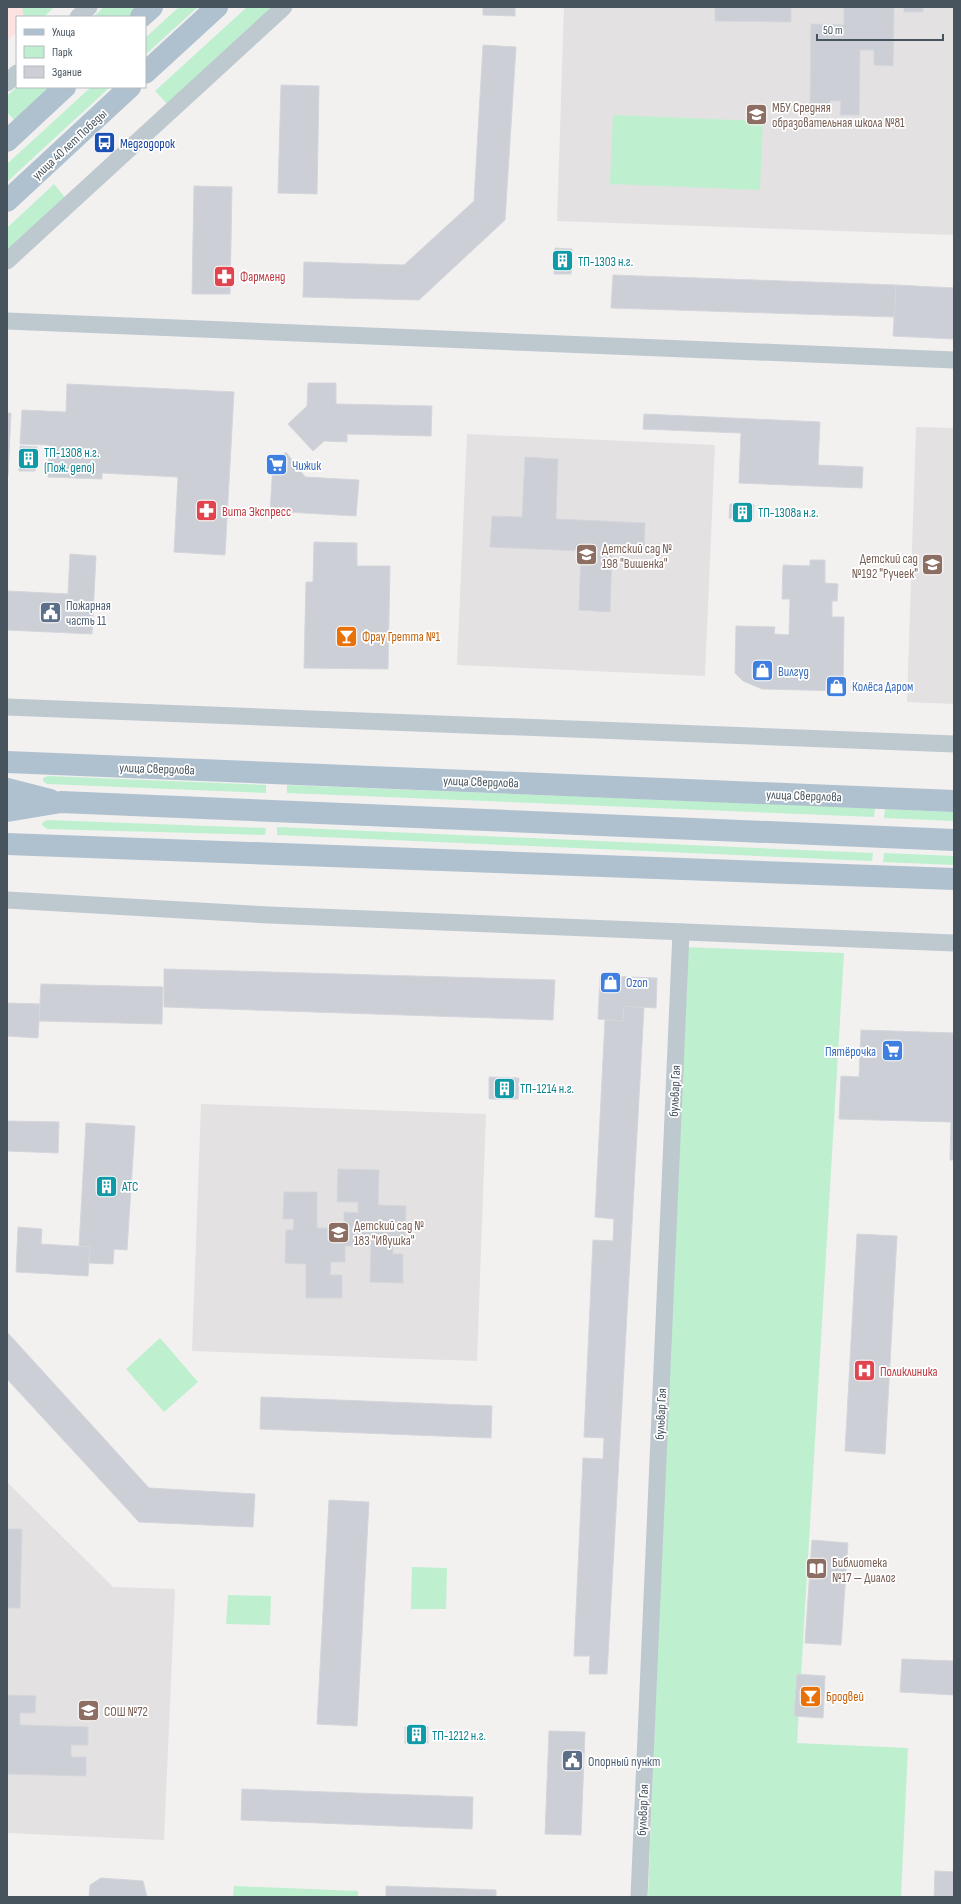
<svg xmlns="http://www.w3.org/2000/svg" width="961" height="1904" viewBox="0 0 961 1904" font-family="'Sofia Sans Condensed',sans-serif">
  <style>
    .education { fill: #e4e1e2 }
    .medical { fill: #fce3e1 }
    .green { fill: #bef0d0 }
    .building { fill: #cccfd5; stroke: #d4d6dc }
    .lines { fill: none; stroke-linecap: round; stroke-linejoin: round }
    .minor { stroke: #bec8cf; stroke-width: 17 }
    .major { stroke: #afc0cf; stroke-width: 22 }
    .labels { text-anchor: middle; stroke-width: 3.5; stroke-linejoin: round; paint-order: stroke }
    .education-label { font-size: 13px; fill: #785e54; stroke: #fff; text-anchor: start }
    .transit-label { font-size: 13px; fill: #164399; stroke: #fff; text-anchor: start }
    .street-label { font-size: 13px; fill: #47545e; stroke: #fff }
    .culture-label { font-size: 13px; fill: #0d838f; stroke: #fff; text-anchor: start }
    .health-label { font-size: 13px; fill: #be3a42; stroke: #fff; text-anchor: start }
    .shop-label { font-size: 13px; fill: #366cbe; stroke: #fff; text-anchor: start }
    .service-label { font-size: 13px; fill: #4e5e75; stroke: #fff; text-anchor: start }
    .food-label { font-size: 13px; fill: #c56008; stroke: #fff; text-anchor: start }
  </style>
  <rect width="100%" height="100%" fill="#f3f0f0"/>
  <g class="education">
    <path d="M 564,7 L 954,7 L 954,235 L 557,221 Z"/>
    <path d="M 916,427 L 954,428 L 954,704 L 907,702 Z"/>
    <path d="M 467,434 L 715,445 L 705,676 L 457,665 Z"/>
    <path d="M 201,1104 L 486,1114 L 477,1361 L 192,1351 Z"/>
    <path d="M 7,1482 L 113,1587 L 175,1589 L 164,1840 L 7,1833 Z"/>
  </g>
  <path class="medical" d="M 7,7 L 44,7 L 33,17 L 17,17 L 17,32 L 7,41 Z"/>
  <g class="green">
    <path d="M 22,7 L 54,7 L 44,17 L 24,17 Z"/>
    <path d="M 104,7 L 141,7 L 130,17 L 93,17 Z"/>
    <path d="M 179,7 L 198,7 L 145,55 L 145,38 Z"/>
    <path d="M 247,7 L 278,7 L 169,106 L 155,91 Z"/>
    <path d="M 17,87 L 54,87 L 16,122 L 7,112 L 7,96 Z"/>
    <path d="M 91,87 L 110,87 L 7,182 L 7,164 Z"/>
    <path d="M 613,115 L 763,121 L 760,190 L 610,184 Z"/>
    <path d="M 54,184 L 68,201 L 7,257 L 7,228 Z"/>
    <path d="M 48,776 L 266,785 L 266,793 L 47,784 L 43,781 L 43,778 Z"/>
    <path d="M 287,785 L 875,808 L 874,817 L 287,793 Z"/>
    <path d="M 885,809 L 954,812 L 954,821 L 884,818 Z"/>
    <path d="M 47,820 L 266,828 L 265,835 L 47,829 L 42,825 L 42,823 Z"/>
    <path d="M 277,827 L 873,853 L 872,861 L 277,835 Z"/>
    <path d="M 884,853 L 954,856 L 954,865 L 883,862 Z"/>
    <path d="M 685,947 L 844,953 L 797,1743 L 908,1748 L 901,1897 L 648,1897 Z"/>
    <path d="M 160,1338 L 198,1382 L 164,1412 L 126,1369 Z"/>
    <path d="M 412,1567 L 447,1568 L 446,1609 L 411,1609 Z"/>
    <path d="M 228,1595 L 271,1596 L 270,1625 L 226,1624 Z"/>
    <path d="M 234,1886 L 358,1891 L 358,1897 L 233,1897 Z"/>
  </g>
  <g class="building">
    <path d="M 483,7 L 515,7 L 515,16 L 483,15 Z"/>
    <path d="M 715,7 L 791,7 L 791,22 L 715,21 Z"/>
    <path d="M 844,7 L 894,7 L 893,66 L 874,65 L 874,50 L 860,50 L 859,115 L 840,115 L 841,101 L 830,101 L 830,114 L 810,114 L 811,24 L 844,25 Z"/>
    <rect x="904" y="7" width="19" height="5"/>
    <path d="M 483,45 L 516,47 L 505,220 L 419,300 L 303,297 L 304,262 L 404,265 L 474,201 Z"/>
    <path d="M 281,85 L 319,86 L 317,194 L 278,193 Z"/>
    <path d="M 194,186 L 232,187 L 230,294 L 192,294 Z"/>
    <path d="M 555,248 L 572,249 L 571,274 L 554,274 Z"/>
    <path d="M 613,275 L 896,285 L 894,317 L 611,308 Z"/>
    <path d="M 896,285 L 954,288 L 954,339 L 893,336 Z"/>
    <path d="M 308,383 L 336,383 L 336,404 L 432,406 L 431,436 L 347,434 L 347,442 L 324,441 L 313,451 L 288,424 L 307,406 Z"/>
    <path d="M 67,384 L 234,392 L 225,555 L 174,552 L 178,477 L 102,473 L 102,479 L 48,477 L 49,445 L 20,444 L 22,410 L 66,412 Z"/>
    <path d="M 7,413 L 11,413 L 8,476 L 7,476 Z"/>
    <path d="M 644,414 L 820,422 L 818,465 L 863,467 L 862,488 L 739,483 L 741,433 L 643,429 Z"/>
    <path d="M 20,446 L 37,447 L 35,471 L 19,471 Z"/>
    <path d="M 286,452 L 305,477 L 359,480 L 356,516 L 270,511 L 273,464 Z"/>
    <path d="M 525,457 L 558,459 L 556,519 L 645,523 L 644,553 L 612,552 L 610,612 L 579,610 L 581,551 L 490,547 L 492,516 L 522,517 Z"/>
    <path d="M 730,504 L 754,505 L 753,519 L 729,518 Z"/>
    <path d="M 314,542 L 357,543 L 357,566 L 390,566 L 388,669 L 304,668 L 306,582 L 313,582 Z"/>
    <path d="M 70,554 L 96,556 L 92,634 L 7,630 L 7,591 L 68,594 Z"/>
    <path d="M 810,560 L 825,560 L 825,583 L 838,584 L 837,601 L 832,601 L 832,617 L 844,617 L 843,691 L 762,689 L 743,681 L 735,673 L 736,626 L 775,627 L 774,634 L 789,635 L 790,599 L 782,599 L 783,565 L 810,566 Z"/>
    <path d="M 164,969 L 555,980 L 553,1020 L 164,1007 Z"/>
    <path d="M 600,976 L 657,978 L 656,1008 L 624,1006 L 623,1021 L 598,1019 Z"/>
    <path d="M 41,984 L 163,987 L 162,1024 L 39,1021 Z"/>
    <path d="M 7,1003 L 40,1004 L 38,1038 L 7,1036 Z"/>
    <path d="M 624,1006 L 644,1008 L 607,1674 L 589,1674 L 590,1656 L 574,1656 L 583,1458 L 603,1459 L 604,1438 L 584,1437 L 593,1240 L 613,1241 L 614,1219 L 595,1217 L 605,1020 L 623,1021 Z"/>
    <path d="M 861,1030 L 954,1033 L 954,1160 L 950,1160 L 951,1122 L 839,1119 L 841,1076 L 859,1077 Z"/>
    <path d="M 489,1077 L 519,1078 L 518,1099 L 489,1099 Z"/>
    <path d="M 7,1121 L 59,1122 L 58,1153 L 7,1151 Z"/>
    <path d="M 86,1123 L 135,1126 L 127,1250 L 114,1249 L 113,1264 L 89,1263 L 90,1247 L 79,1246 Z"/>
    <path d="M 338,1169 L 379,1170 L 378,1205 L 406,1206 L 405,1239 L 393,1239 L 393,1254 L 403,1254 L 403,1283 L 370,1282 L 371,1246 L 345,1246 L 345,1262 L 331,1262 L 330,1275 L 342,1275 L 342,1298 L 306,1298 L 306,1264 L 285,1263 L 286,1230 L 293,1230 L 294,1219 L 283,1219 L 284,1192 L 317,1192 L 317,1228 L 344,1228 L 344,1212 L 358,1213 L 358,1202 L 337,1202 Z"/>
    <path d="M 18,1227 L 42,1229 L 41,1244 L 90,1247 L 88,1276 L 16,1272 Z"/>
    <path d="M 857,1234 L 897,1236 L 885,1454 L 845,1451 Z"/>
    <path d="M 7,1332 L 149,1488 L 255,1494 L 253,1527 L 139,1522 L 7,1379 Z"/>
    <path d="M 261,1397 L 492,1406 L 491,1438 L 260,1429 Z"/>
    <path d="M 329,1500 L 369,1502 L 357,1726 L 317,1724 Z"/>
    <path d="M 7,1529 L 22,1529 L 20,1608 L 7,1608 Z"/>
    <path d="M 812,1540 L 848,1543 L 841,1645 L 805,1643 Z"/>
    <path d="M 902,1659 L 954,1661 L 954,1695 L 900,1692 Z"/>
    <path d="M 797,1674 L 825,1676 L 823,1718 L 794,1716 Z"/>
    <path d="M 7,1695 L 36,1696 L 35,1713 L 20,1713 L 20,1725 L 88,1727 L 88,1745 L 71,1745 L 71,1757 L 86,1757 L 86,1776 L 7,1774 Z"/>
    <rect x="405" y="1727" width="23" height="16"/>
    <path d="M 549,1731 L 585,1732 L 581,1835 L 545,1834 Z"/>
    <path d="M 242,1789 L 473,1797 L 472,1829 L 241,1820 Z"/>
    <path d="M 935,1871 L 954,1872 L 954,1897 L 934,1897 Z"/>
    <path d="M 101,1878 L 143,1881 L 147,1897 L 89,1897 L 90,1885 Z"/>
    <path d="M 386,1886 L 496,1890 L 496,1897 L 386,1897 Z"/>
  </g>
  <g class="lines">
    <g class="minor">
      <path d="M 78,17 L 89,7"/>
      <path d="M 7,83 L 17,73"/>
      <path d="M 7,261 L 284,7"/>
      <path d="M 7,321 L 954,360"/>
      <path d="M 7,707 L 954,744"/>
      <path d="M 7,900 L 269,915 L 954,943"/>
      <path d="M 639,1897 L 681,932"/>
    </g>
    <g class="major">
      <path d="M 141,17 L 152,7"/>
      <path d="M 145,73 L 217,7"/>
      <path d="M 7,141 L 65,87"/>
      <path d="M 7,201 L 130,87"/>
      <path d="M 7,762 L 954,801"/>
      <path d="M 7,789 L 50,800"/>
      <path d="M 7,811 L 61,802 L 954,840"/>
      <path d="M 7,844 L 954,879"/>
    </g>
  </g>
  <defs>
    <symbol id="school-square" viewBox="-11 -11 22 22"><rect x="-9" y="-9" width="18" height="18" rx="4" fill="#8d6e63" stroke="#fff"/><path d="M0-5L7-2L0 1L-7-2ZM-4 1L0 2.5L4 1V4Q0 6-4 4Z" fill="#fff"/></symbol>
    <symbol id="bus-square" viewBox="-11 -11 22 22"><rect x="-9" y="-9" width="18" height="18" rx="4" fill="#1a4fb4" stroke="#fff"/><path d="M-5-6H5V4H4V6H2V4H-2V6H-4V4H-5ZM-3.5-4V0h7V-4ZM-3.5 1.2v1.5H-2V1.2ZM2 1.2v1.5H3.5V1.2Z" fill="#fff"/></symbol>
    <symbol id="building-square" viewBox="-11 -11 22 22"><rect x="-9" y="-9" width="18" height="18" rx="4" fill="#0f9aa8" stroke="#fff"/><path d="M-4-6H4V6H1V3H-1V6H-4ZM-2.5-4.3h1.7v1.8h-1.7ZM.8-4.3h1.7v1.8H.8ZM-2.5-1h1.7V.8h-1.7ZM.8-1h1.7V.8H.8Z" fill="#fff"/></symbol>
    <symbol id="pharmacy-square" viewBox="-11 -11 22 22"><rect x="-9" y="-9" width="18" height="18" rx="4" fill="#e0444e" stroke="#fff"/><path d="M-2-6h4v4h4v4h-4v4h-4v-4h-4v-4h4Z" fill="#fff"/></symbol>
    <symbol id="supermarket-square" viewBox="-11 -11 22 22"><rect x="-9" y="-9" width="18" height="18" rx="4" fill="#3f7fe0" stroke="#fff"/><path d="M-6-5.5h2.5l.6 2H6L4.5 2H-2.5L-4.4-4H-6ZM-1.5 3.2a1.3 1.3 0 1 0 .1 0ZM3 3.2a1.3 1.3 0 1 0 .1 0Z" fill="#fff"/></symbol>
    <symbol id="civic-square" viewBox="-11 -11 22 22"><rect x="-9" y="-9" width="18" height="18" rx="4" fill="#5c6f8a" stroke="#fff"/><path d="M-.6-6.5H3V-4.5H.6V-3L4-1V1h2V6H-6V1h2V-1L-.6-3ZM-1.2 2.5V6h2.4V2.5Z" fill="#fff"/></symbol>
    <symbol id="bar-square" viewBox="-11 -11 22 22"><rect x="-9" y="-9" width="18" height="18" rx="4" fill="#e8710a" stroke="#fff"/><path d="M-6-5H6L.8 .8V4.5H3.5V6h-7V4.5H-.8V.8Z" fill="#fff"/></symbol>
    <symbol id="shop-square" viewBox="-11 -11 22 22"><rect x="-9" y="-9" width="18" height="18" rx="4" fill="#3f7fe0" stroke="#fff"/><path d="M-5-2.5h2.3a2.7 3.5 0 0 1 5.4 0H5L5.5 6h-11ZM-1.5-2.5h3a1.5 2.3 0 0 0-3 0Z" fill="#fff"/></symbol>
    <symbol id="hospital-square" viewBox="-11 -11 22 22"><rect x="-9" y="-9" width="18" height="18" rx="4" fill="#e0444e" stroke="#fff"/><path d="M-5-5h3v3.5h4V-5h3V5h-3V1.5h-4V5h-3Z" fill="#fff"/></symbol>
    <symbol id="library-square" viewBox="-11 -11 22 22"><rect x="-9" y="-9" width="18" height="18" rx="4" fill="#8d6e63" stroke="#fff"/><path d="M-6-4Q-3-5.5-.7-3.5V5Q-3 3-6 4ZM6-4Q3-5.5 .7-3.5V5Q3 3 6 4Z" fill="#fff"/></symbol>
  </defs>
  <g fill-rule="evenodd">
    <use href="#school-square" x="744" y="102" width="25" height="25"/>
    <use href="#bus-square" x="92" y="130" width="25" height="25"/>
    <use href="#building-square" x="550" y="248" width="25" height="25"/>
    <use href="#pharmacy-square" x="212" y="264" width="25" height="25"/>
    <use href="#building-square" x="16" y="446" width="25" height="25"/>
    <use href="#supermarket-square" x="264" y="452" width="25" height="25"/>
    <use href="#pharmacy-square" x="194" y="498" width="25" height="25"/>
    <use href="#building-square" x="730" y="500" width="25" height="25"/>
    <use href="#school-square" x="574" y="542" width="25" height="25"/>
    <use href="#school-square" x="920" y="552" width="25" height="25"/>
    <use href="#civic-square" x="38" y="600" width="25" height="25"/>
    <use href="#bar-square" x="334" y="624" width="25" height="25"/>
    <use href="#shop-square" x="750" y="658" width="25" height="25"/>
    <use href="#shop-square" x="824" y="674" width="25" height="25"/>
    <use href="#shop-square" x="598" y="970" width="25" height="25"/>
    <use href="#supermarket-square" x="880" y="1038" width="25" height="25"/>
    <use href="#building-square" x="492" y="1076" width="25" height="25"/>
    <use href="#building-square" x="94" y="1174" width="25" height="25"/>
    <use href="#school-square" x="326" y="1220" width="25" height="25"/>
    <use href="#hospital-square" x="852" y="1358" width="25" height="25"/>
    <use href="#library-square" x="804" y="1556" width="25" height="25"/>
    <use href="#bar-square" x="798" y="1684" width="25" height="25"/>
    <use href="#school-square" x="76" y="1698" width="25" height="25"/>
    <use href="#building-square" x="404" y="1722" width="25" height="25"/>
    <use href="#civic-square" x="560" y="1748" width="25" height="25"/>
  </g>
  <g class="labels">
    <g class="education-label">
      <text x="772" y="112">МБУ Средняя<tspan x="772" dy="15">образовательная школа №81</tspan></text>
      <text x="602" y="553">Детский сад №<tspan x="602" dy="15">198 "Вишенка"</tspan></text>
      <text x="918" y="563" text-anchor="end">Детский сад<tspan x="918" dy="15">№192 "Ручеек"</tspan></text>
      <text x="354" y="1230">Детский сад №<tspan x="354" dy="15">183 "Ивушка"</tspan></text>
      <text x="832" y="1567">Библиотека<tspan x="832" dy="15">№17 — Диалог</tspan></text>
      <text x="104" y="1716">СОШ №72</text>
    </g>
    <g class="transit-label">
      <text x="120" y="148">Медгодорок</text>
    </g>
    <g class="street-label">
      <text transform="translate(69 144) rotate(-43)" y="5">улица 40 лет Победы</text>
      <text transform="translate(157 768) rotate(2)" y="5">улица Свердлова</text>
      <text transform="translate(481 781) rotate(2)" y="5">улица Свердлова</text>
      <text transform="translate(804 795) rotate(2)" y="5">улица Свердлова</text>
      <text transform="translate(674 1091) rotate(-87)" y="5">бульвар Гая</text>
      <text transform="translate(660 1414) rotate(-87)" y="5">бульвар Гая</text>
      <text transform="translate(642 1810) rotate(-87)" y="5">бульвар Гая</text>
    </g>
    <g class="culture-label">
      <text x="578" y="266">ТП-1303 н.г.</text>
      <text x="44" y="457">ТП-1308 н.г.<tspan x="44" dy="15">(Пож. депо)</tspan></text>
      <text x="758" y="517">ТП-1308а н.г.</text>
      <text x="520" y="1093">ТП-1214 н.г.</text>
      <text x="122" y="1191">АТС</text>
      <text x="432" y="1740">ТП-1212 н.г.</text>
    </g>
    <g class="health-label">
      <text x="240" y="281">Фармленд</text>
      <text x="222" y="516">Вита Экспресс</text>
      <text x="880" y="1376">Поликлиника</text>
    </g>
    <g class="shop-label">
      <text x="292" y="470">Чижик</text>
      <text x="778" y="676">Вилгуд</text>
      <text x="852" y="691">Колёса Даром</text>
      <text x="626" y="987">Ozon</text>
      <text x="876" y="1056" text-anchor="end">Пятёрочка</text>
    </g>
    <g class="service-label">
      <text x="66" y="610">Пожарная<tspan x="66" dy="15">часть 11</tspan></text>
      <text x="588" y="1766">Опорный пункт</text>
    </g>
    <g class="food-label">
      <text x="362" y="641">Фрау Гретта №1</text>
      <text x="826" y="1701">Бродвей</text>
    </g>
  </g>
  <rect width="961" height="1904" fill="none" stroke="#47545e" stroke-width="16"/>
  <rect x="16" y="16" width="130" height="72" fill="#ffffff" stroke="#b5bbbf"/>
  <rect x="24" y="29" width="20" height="6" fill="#afc0cf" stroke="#b5bbbf"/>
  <text x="52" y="36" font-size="12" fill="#47545e">Улица</text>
  <rect x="24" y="46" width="20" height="12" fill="#bef0d0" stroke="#b5bbbf"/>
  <text x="52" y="56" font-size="12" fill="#47545e">Парк</text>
  <rect x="24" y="66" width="20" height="12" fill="#cccfd5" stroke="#b5bbbf"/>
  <text x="52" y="76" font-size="12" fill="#47545e">Здание</text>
  <path d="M817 34v6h126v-6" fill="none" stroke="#47545e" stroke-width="2"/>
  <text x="823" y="34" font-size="12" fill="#47545e" stroke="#ffffff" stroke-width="3" paint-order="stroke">50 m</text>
</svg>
